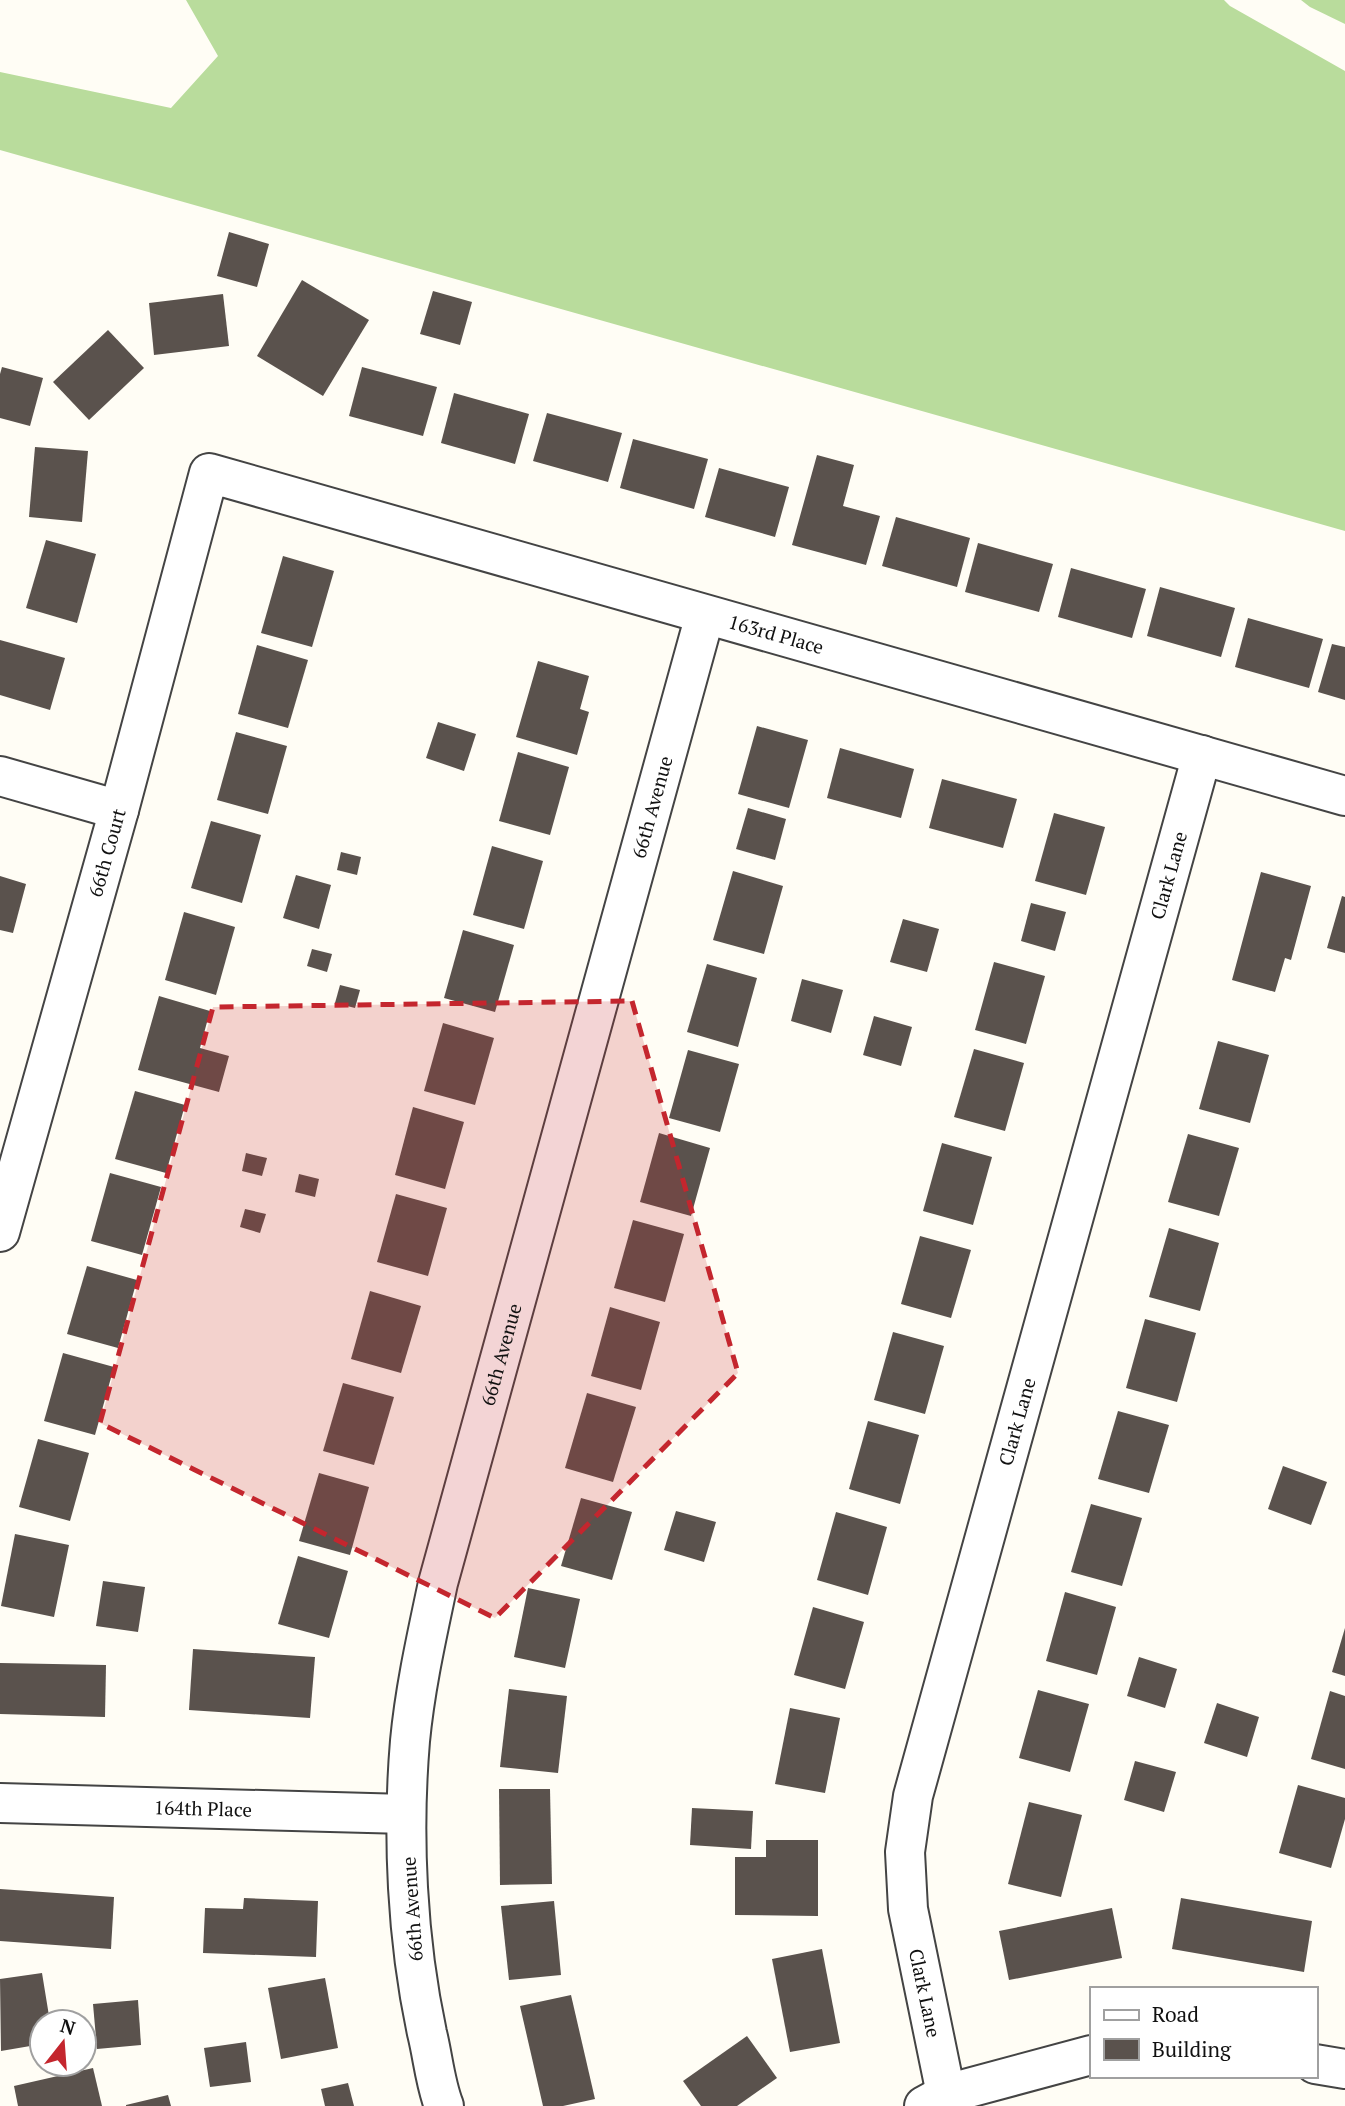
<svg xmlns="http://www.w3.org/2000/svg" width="1345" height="2106" viewBox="0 0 1345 2106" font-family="'PT Serif',serif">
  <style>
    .forest { fill: #b9dc9c }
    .building { fill: #5a524d }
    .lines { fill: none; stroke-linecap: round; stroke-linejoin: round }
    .minor-casing { stroke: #444; stroke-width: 42 }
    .minor { stroke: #fff; stroke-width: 38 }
    .marked { fill: #c4262e; fill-opacity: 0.2; stroke: #c4262e; stroke-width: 5; stroke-dasharray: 14 9; stroke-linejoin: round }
    .labels { text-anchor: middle; stroke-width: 7; stroke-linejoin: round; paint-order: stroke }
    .street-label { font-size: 19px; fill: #111; stroke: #fff }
  </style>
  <rect width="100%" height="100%" fill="#fffdf5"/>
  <g class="forest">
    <path d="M 186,0 L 1224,0 L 1230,6 L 1345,71 L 1345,531 L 0,150 L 0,72 L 171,108 L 218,56 Z"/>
    <path d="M 1301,0 L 1345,0 L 1345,24 L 1310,7 Z"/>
  </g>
  <g class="building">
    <path d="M 229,232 L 269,244 L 257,287 L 217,276 Z"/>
    <path d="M 302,280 L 369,320 L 323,396 L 257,356 Z"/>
    <path d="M 433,291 L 472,302 L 460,345 L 420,334 Z"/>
    <path d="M 223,294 L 229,346 L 154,355 L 149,303 Z"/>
    <path d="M 108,330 L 144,368 L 89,420 L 53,382 Z"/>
    <path d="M 2,367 L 43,378 L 30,426 L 0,418 L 0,374 Z"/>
    <path d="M 362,367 L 437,387 L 423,436 L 349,416 Z"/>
    <path d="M 454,393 L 529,414 L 515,464 L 441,443 Z"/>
    <path d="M 547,413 L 622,433 L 608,482 L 533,461 Z"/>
    <path d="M 633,439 L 708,459 L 694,509 L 620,488 Z"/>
    <path d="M 35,447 L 88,451 L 82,522 L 29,517 Z"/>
    <path d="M 817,455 L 854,465 L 843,506 L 880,516 L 866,565 L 792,545 Z"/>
    <path d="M 719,468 L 789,487 L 775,537 L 705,517 Z"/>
    <path d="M 896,517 L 970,538 L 957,587 L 882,566 Z"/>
    <path d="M 46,540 L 96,554 L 77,623 L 26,608 Z"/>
    <path d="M 978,543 L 1053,564 L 1039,612 L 965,592 Z"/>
    <path d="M 283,556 L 334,571 L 312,647 L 261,633 Z"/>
    <path d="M 1071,568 L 1146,589 L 1132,638 L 1058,617 Z"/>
    <path d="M 1160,587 L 1235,608 L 1221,657 L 1147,636 Z"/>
    <path d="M 1248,618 L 1323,639 L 1309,688 L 1235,667 Z"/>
    <path d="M 0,640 L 65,658 L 50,710 L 0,695 Z"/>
    <path d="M 1332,644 L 1345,647 L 1345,700 L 1318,692 Z"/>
    <path d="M 257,645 L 308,660 L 288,728 L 238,714 Z"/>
    <path d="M 538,661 L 589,676 L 580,709 L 589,712 L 577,755 L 516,737 Z"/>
    <path d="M 438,722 L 476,734 L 464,771 L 426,758 Z"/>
    <path d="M 757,726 L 808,740 L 789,808 L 738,794 Z"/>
    <path d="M 236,732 L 287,746 L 268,814 L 217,800 Z"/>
    <path d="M 840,748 L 914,769 L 901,818 L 827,798 Z"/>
    <path d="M 518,752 L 569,767 L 550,835 L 499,821 Z"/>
    <path d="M 942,779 L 1017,799 L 1003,848 L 929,828 Z"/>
    <path d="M 748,808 L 786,819 L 775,860 L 736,849 Z"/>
    <path d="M 1054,813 L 1105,827 L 1086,895 L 1035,881 Z"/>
    <path d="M 211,821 L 261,835 L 242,903 L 191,888 Z"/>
    <path d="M 492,846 L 543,861 L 524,929 L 473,915 Z"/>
    <path d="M 341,852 L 361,857 L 357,875 L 337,870 Z"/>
    <path d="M 733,871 L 783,886 L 764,954 L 713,940 Z"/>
    <path d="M 1261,872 L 1311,886 L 1291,960 L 1285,958 L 1275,992 L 1232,980 Z"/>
    <path d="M 296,875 L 331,885 L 319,929 L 283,918 Z"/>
    <path d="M 0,876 L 26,884 L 13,933 L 0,930 Z"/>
    <path d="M 1342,896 L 1345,897 L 1345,953 L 1327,948 Z"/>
    <path d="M 1031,903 L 1066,912 L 1055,951 L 1021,941 Z"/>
    <path d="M 184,912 L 235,927 L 216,995 L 165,980 Z"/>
    <path d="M 903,919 L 939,929 L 927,972 L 890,962 Z"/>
    <path d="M 463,930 L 514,945 L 495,1012 L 444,998 Z"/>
    <path d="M 312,949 L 332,954 L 327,972 L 307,966 Z"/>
    <path d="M 994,962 L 1045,976 L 1026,1044 L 975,1030 Z"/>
    <path d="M 707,964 L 757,978 L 738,1047 L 687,1032 Z"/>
    <path d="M 802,979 L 843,990 L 831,1033 L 791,1021 Z"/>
    <path d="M 340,985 L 360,990 L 355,1008 L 335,1003 Z"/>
    <path d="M 159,996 L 210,1011 L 200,1048 L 229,1056 L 219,1092 L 138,1070 Z"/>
    <path d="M 874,1016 L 912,1027 L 901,1066 L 863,1055 Z"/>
    <path d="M 443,1023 L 494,1038 L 475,1105 L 424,1091 Z"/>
    <path d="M 1218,1041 L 1269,1055 L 1250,1123 L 1199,1109 Z"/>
    <path d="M 974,1049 L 1024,1063 L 1005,1131 L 954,1117 Z"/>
    <path d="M 688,1050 L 739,1064 L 720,1132 L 669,1118 Z"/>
    <path d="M 135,1091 L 185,1105 L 166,1173 L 115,1159 Z"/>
    <path d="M 413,1107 L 464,1122 L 445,1189 L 395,1175 Z"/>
    <path d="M 659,1133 L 710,1148 L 691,1216 L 640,1202 Z"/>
    <path d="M 1188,1134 L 1239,1148 L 1219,1216 L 1168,1202 Z"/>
    <path d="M 942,1143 L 992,1157 L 973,1225 L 923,1211 Z"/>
    <path d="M 246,1153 L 267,1158 L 262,1176 L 242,1171 Z"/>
    <path d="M 110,1173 L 161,1187 L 142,1255 L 91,1241 Z"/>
    <path d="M 299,1174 L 319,1179 L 315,1197 L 295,1192 Z"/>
    <path d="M 396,1194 L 447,1208 L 428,1276 L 377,1262 Z"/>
    <path d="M 245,1209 L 266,1214 L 260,1233 L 240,1227 Z"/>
    <path d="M 633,1220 L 684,1234 L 665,1302 L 614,1288 Z"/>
    <path d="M 1169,1228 L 1219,1243 L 1200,1311 L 1149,1297 Z"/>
    <path d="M 920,1236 L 971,1250 L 951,1318 L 901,1304 Z"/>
    <path d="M 87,1266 L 137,1280 L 118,1348 L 67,1334 Z"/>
    <path d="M 370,1291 L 421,1306 L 401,1373 L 351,1359 Z"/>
    <path d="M 610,1307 L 660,1322 L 641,1390 L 591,1376 Z"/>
    <path d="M 1145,1319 L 1196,1333 L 1177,1402 L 1126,1388 Z"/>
    <path d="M 893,1332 L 944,1346 L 925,1414 L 874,1400 Z"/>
    <path d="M 63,1353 L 114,1367 L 95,1435 L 44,1421 Z"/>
    <path d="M 343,1383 L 394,1397 L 374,1465 L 323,1451 Z"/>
    <path d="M 587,1393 L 636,1407 L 613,1482 L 565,1468 Z"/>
    <path d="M 1118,1411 L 1169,1425 L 1149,1493 L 1098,1479 Z"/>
    <path d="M 868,1421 L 919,1435 L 900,1504 L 849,1489 Z"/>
    <path d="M 38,1439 L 89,1453 L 70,1521 L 19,1507 Z"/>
    <path d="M 1283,1466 L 1327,1482 L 1311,1525 L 1268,1509 Z"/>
    <path d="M 319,1473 L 369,1487 L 350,1555 L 299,1541 Z"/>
    <path d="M 581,1498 L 632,1512 L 612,1580 L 561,1566 Z"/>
    <path d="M 1091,1504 L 1142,1518 L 1122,1586 L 1071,1572 Z"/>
    <path d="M 676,1511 L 716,1522 L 704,1562 L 664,1550 Z"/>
    <path d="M 836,1512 L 887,1527 L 868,1595 L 817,1580 Z"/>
    <path d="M 15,1534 L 69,1545 L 54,1617 L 1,1606 Z"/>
    <path d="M 298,1556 L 348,1571 L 329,1638 L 278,1624 Z"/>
    <path d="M 103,1581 L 145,1587 L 138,1632 L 96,1626 Z"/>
    <path d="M 528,1588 L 580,1599 L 565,1668 L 514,1657 Z"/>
    <path d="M 1065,1592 L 1116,1607 L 1097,1675 L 1046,1661 Z"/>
    <path d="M 813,1607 L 864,1622 L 845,1689 L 794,1675 Z"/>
    <path d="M 1345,1628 L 1345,1676 L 1332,1672 Z"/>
    <path d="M 193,1649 L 315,1657 L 310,1718 L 189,1710 Z"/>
    <path d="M 1139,1657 L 1177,1669 L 1165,1708 L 1127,1696 Z"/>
    <path d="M 0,1663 L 106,1665 L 105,1717 L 0,1714 Z"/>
    <path d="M 509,1689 L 567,1696 L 558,1773 L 500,1767 Z"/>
    <path d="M 1038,1690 L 1089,1704 L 1070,1772 L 1019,1758 Z"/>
    <path d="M 1330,1691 L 1345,1696 L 1345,1769 L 1311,1759 Z"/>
    <path d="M 1217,1703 L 1259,1717 L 1247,1757 L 1204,1743 Z"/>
    <path d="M 790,1708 L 840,1718 L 825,1793 L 775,1784 Z"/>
    <path d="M 1135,1761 L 1176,1772 L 1164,1812 L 1124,1800 Z"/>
    <path d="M 1298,1785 L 1345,1798 L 1345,1819 L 1331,1868 L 1279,1853 Z"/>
    <path d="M 499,1789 L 550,1789 L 552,1884 L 500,1885 Z"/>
    <path d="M 1029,1802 L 1082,1815 L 1061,1897 L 1008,1884 Z"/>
    <path d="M 692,1808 L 753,1811 L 751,1849 L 690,1845 Z"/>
    <path d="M 766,1840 L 818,1840 L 818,1916 L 735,1915 L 735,1857 L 766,1857 Z"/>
    <path d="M 0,1889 L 114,1897 L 111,1949 L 0,1941 Z"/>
    <path d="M 244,1898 L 318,1901 L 316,1957 L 203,1953 L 205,1908 L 243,1909 Z"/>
    <path d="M 1181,1898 L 1312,1921 L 1304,1972 L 1172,1949 Z"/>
    <path d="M 554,1901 L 561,1975 L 509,1980 L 501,1906 Z"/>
    <path d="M 1112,1908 L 1122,1958 L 1009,1980 L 999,1931 Z"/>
    <path d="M 822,1949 L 840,2043 L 790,2052 L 772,1959 Z"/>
    <path d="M 42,1973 L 50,2022 L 42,2022 L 42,2044 L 1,2051 L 0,1979 Z"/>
    <path d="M 325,1978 L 338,2048 L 281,2059 L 268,1988 Z"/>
    <path d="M 571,1995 L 595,2099 L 563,2106 L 543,2106 L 520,2006 Z"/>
    <path d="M 138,2000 L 141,2045 L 97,2049 L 93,2004 Z"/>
    <path d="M 747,2036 L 777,2078 L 737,2106 L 701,2106 L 683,2081 Z"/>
    <path d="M 246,2042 L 251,2082 L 210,2087 L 204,2048 Z"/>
    <path d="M 93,2068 L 102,2106 L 18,2106 L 14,2086 Z"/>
    <path d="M 348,2083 L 354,2106 L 325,2106 L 321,2089 Z"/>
    <path d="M 168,2095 L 171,2106 L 126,2106 L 126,2105 Z"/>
  </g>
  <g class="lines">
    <defs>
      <g id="minor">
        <path d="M 0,776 L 119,810"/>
        <path id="s1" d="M 0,1232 L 119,810 L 209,473 L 1345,796"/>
        <path id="s2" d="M 0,1803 L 406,1814"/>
        <path d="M 1315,2064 L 1345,2069"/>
        <path id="s3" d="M 946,2094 L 908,1909 L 905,1852 L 913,1796 L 1202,755"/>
        <path id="s4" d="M 444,2106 C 435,2083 433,2057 427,2033 C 407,1940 402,1836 410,1741 C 415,1688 427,1635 438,1583 L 705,615"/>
        <path d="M 924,2106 L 946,2094 L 1091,2055"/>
      </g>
    </defs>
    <use href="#minor" class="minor-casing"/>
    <use href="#minor" class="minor"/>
  </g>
  <path class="marked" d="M 632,1001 L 738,1373 L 495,1618 L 100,1423 L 213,1007 Z"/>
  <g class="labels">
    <g class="street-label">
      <text dy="7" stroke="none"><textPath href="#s1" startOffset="1377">163rd Place</textPath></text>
      <text dy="7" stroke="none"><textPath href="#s4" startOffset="1334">66th Avenue</textPath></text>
      <text dy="7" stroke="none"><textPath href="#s1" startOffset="394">66th Court</textPath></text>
      <text dy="7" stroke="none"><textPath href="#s3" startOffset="1258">Clark Lane</textPath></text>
      <text dy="7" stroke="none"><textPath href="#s4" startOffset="766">66th Avenue</textPath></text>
      <text dy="7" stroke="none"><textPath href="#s3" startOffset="691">Clark Lane</textPath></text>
      <text dy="7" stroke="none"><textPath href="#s2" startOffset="203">164th Place</textPath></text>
      <text transform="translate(412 1909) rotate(-94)" y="7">66th Avenue</text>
      <text transform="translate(925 1993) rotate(78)" y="7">Clark Lane</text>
    </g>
  </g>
  <rect x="1090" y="1987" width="228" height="91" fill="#ffffff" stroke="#a0a0a0" stroke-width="2"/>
  <rect x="1104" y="2010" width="35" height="10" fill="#ffffff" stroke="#a0a0a0" stroke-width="2"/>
  <text x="1152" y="2022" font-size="21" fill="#111111">Road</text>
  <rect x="1104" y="2039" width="35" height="21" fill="#5a524d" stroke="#a0a0a0" stroke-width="2"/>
  <text x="1152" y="2057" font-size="21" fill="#111111">Building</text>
  <g transform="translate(63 2043) rotate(17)"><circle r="33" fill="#ffffff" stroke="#a0a0a0" stroke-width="2"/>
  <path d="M0-5L12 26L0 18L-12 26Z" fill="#c4262e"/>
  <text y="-10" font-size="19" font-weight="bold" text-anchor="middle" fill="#111111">N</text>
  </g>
</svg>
